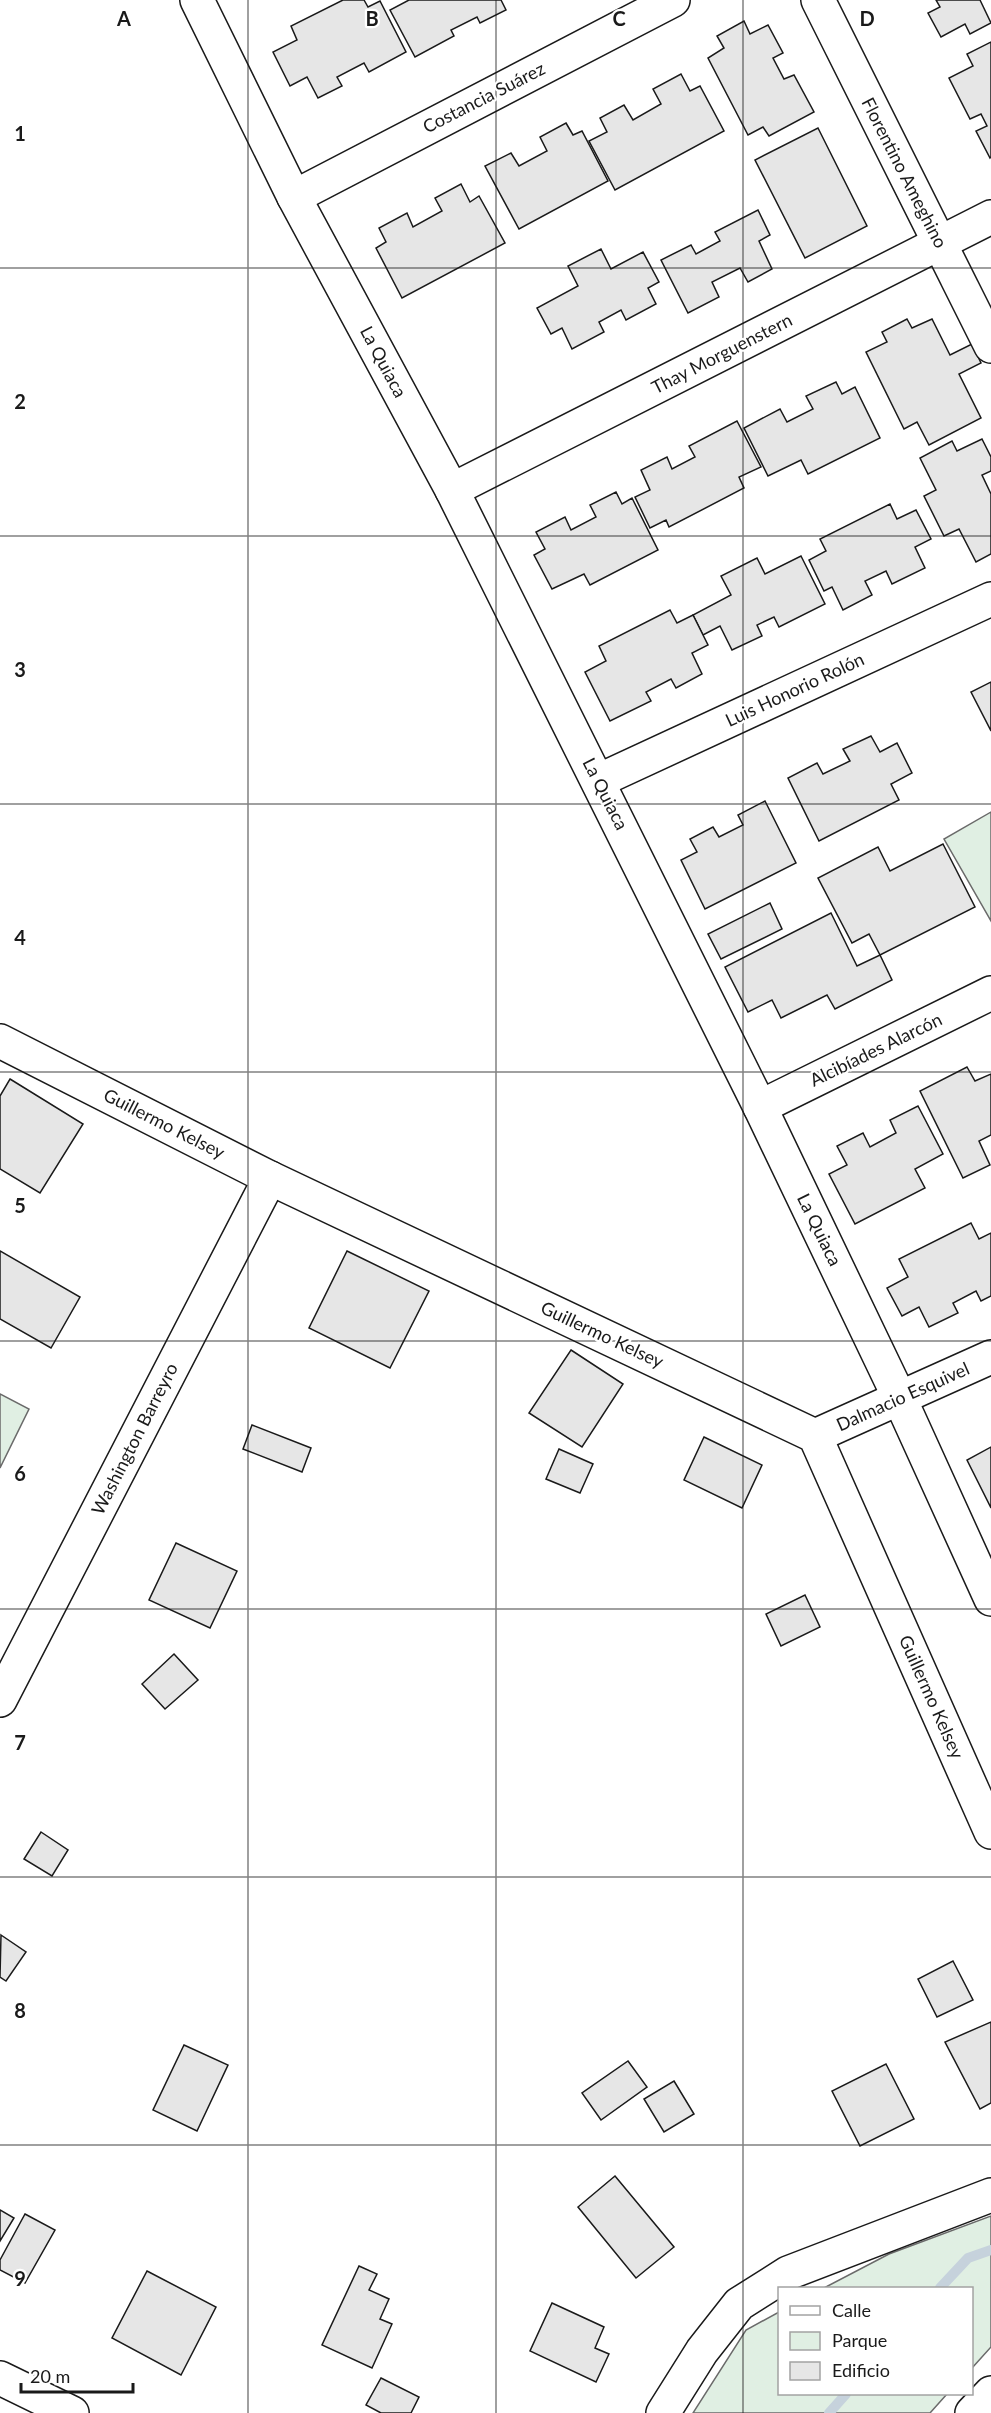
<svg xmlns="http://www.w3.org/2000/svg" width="991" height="2413" viewBox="0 0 991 2413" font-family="Lato,sans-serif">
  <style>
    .green { fill: #e0efe3; stroke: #6a6a6a; stroke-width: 1.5 }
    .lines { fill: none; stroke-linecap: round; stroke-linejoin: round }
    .stream { stroke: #c6d2dc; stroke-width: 10 }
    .building { fill: #e6e6e6; stroke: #1a1a1a; stroke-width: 1.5 }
    .minor-casing { stroke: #1a1a1a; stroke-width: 36 }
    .secondary-casing { stroke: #1a1a1a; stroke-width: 36 }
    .minor { stroke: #fff; stroke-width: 33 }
    .secondary { stroke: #fff; stroke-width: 33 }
    .grid { fill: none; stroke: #1a1a1a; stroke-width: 1.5; stroke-opacity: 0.55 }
    .labels { text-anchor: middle; stroke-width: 4.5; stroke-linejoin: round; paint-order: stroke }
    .street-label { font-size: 18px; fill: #1a1a1a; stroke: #fff }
    .grid-label { font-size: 20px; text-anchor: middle; font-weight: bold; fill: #1a1a1a; stroke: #fff; stroke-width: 4.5; stroke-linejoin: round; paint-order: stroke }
  </style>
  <rect width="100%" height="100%" fill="#fff"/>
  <g class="green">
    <path d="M 991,812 L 991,921 L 944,839 Z"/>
    <path d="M 0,1394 L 29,1409 L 0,1468 Z"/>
    <path d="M 991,2216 L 991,2347 L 972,2368 L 972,2288 L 824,2288 L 889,2254 Z"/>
    <path d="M 779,2312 L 780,2394 L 947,2394 L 930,2413 L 693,2413 L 746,2330 Z"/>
  </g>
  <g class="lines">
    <g class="stream">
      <path d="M 940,2288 L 968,2258 L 991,2250"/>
      <path d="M 829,2413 L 846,2394"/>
    </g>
  </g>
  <g class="building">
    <path d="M 343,0 L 364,0 L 368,7 L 380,1 L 406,52 L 369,72 L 364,63 L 337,77 L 342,86 L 318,98 L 307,77 L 290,86 L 273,52 L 297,40 L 291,26 Z"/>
    <path d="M 409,0 L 501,0 L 506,10 L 480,23 L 477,17 L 451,30 L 454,36 L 415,57 L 390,10 Z"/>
    <path d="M 936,0 L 980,0 L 991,23 L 970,34 L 965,24 L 941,37 L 928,13 L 940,7 Z"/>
    <path d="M 744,21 L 750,34 L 768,25 L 783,53 L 773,58 L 784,79 L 794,75 L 814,112 L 769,136 L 763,127 L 748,135 L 708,58 L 724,48 L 717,36 Z"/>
    <path d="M 991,42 L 991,157 L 990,158 L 976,131 L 987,126 L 981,114 L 970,119 L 949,78 L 973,66 L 967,54 Z"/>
    <path d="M 681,74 L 690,91 L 700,86 L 724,131 L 615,190 L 589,141 L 607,132 L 600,118 L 624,105 L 633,120 L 661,104 L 653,89 Z"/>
    <path d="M 566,123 L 573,135 L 582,131 L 608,181 L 519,229 L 485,166 L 511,153 L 519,166 L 547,151 L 540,137 Z"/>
    <path d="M 818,128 L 867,226 L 805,258 L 755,160 Z"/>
    <path d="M 461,184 L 470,202 L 479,196 L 505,243 L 402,298 L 376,248 L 386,242 L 379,228 L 407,213 L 413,227 L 442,211 L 435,198 Z"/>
    <path d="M 758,210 L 770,235 L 759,241 L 772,269 L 748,282 L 740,268 L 712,282 L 719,297 L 688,313 L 661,260 L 691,245 L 696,254 L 720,241 L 715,232 Z"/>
    <path d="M 601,249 L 611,269 L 643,252 L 659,282 L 648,288 L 656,304 L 626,320 L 621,310 L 599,322 L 604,332 L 572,349 L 562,328 L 551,334 L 537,308 L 578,286 L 568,266 Z"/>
    <path d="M 907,319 L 912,328 L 932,319 L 950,355 L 972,344 L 981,363 L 959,374 L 981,418 L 929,445 L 917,422 L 904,429 L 866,352 L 887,342 L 882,332 Z"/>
    <path d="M 836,382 L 842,394 L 855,387 L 880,438 L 808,474 L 801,460 L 768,476 L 744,428 L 780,409 L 787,422 L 813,409 L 806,396 Z"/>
    <path d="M 737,421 L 761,467 L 739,477 L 744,488 L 669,527 L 666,520 L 650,528 L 635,497 L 650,490 L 641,470 L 667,457 L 672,469 L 695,457 L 689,446 Z"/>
    <path d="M 982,439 L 991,457 L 991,471 L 982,475 L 991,494 L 991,554 L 976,562 L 959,529 L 944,536 L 924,496 L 936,490 L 920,458 L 952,441 L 957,451 Z"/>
    <path d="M 616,492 L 622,504 L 632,498 L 658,550 L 590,585 L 584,574 L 552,589 L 534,555 L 545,549 L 536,532 L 565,517 L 571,530 L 596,517 L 590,505 Z"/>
    <path d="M 890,504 L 897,519 L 916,510 L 931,539 L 915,547 L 925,568 L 892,584 L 886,571 L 865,581 L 872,595 L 843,610 L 832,587 L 824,591 L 809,560 L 826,551 L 820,539 Z"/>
    <path d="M 801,556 L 825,604 L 779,627 L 774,617 L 757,625 L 762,636 L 732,650 L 720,626 L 703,635 L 693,615 L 731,595 L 721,576 L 757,558 L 765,574 Z"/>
    <path d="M 670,610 L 677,623 L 693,615 L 708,645 L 692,653 L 702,674 L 676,688 L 671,679 L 646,692 L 651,701 L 610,721 L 585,672 L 606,661 L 599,646 Z"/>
    <path d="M 991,682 L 991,731 L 971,692 Z"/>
    <path d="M 871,736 L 880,752 L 897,743 L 912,773 L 891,784 L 899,800 L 819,841 L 788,778 L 817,763 L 823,774 L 850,761 L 843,749 Z"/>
    <path d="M 765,801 L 796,863 L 705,909 L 681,860 L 697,852 L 690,839 L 713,827 L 719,837 L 743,825 L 738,815 Z"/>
    <path d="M 943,844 L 975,907 L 880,955 L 869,934 L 852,943 L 818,878 L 878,847 L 890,871 Z"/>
    <path d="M 770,903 L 782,929 L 721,959 L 708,934 Z"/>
    <path d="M 831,913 L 857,966 L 880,955 L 892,980 L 835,1009 L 827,995 L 781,1018 L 772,1000 L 748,1012 L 725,967 Z"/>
    <path d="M 967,1067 L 975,1081 L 991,1074 L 991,1135 L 979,1141 L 990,1165 L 963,1178 L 920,1091 Z"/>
    <path d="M 10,1079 L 83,1124 L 40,1193 L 0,1169 L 0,1096 Z"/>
    <path d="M 918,1106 L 943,1154 L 915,1169 L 925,1188 L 855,1224 L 829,1174 L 847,1165 L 837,1146 L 863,1133 L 870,1147 L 896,1133 L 890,1120 Z"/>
    <path d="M 971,1223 L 979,1239 L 991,1233 L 991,1296 L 981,1301 L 976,1291 L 953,1303 L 958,1313 L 929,1327 L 919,1307 L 902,1316 L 887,1288 L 908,1277 L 899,1259 Z"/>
    <path d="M 0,1251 L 80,1297 L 51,1348 L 0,1319 Z"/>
    <path d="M 347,1251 L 429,1291 L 390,1368 L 309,1328 Z"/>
    <path d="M 571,1350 L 623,1384 L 582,1447 L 529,1413 Z"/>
    <path d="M 252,1425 L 311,1448 L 302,1472 L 243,1449 Z"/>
    <path d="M 704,1437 L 762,1465 L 742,1508 L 684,1480 Z"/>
    <path d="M 991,1447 L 991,1508 L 967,1460 Z"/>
    <path d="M 559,1449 L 593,1464 L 580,1493 L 546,1479 Z"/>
    <path d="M 176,1543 L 237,1571 L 210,1628 L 149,1600 Z"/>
    <path d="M 805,1595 L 820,1627 L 781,1646 L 766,1614 Z"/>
    <path d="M 174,1654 L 198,1680 L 165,1709 L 142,1684 Z"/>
    <path d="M 41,1832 L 68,1850 L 52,1876 L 24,1859 Z"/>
    <path d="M 1,1935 L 26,1952 L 6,1981 L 0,1977 Z"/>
    <path d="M 953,1961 L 973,2000 L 937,2017 L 918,1979 Z"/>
    <path d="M 991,2022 L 991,2103 L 980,2109 L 945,2042 Z"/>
    <path d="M 184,2045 L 228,2065 L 197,2131 L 153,2110 Z"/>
    <path d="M 628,2061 L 647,2087 L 601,2120 L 582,2093 Z"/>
    <path d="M 886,2064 L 914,2119 L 860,2146 L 832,2091 Z"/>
    <path d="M 674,2081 L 694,2114 L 664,2132 L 644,2099 Z"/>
    <path d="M 615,2176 L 674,2247 L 636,2278 L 578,2207 Z"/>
    <path d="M 0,2210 L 14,2218 L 0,2241 Z"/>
    <path d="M 25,2214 L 55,2230 L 25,2283 L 0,2270 L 0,2260 Z"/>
    <path d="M 359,2266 L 377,2274 L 369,2290 L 389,2299 L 380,2319 L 392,2324 L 372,2368 L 322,2345 Z"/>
    <path d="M 147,2271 L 216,2307 L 181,2375 L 112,2338 Z"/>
    <path d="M 552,2303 L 604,2327 L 595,2348 L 609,2354 L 596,2382 L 530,2351 Z"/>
    <path d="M 381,2378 L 419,2397 L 411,2413 L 381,2413 L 366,2405 Z"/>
  </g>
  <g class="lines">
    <defs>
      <g id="minor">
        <path d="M 197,0 L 294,197 L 452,490 L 760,1107 L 900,1399 L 991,1599"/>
        <path d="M 818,0 L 991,346"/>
        <path d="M 294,197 L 673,0"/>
        <path d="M 452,490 L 991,217"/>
        <path d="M 598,781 L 991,599"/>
        <path d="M 0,1041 L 270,1178 L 815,1436 L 991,1832"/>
        <path d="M 760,1107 L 991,993"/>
        <path d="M 815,1436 L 991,1357"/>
        <path d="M 0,1700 L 270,1178"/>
        <path d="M 0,2378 L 72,2413"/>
      </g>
      <g id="secondary">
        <path d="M 663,2413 L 702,2351 L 739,2304 L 788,2273 L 991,2195"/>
        <path d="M 972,2413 L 991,2393"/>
      </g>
    </defs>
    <use href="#minor" class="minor-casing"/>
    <use href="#secondary" class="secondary-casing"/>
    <use href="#minor" class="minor"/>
    <use href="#secondary" class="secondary"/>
  </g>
  <path class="grid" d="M 248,0 L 248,2413M 496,0 L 496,2413M 743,0 L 743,2413M 0,268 L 991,268M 0,536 L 991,536M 0,804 L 991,804M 0,1072 L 991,1072M 0,1341 L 991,1341M 0,1609 L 991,1609M 0,1877 L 991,1877M 0,2145 L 991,2145"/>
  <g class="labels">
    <g class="street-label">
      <text transform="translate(484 98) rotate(-27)" y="6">Costancia Suárez</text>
      <text transform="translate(904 173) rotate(63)" y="6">Florentino Ameghino</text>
      <text transform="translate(722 354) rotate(-27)" y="6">Thay Morguenstern</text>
      <text transform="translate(383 362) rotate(62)" y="6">La Quiaca</text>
      <text transform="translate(795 690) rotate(-25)" y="6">Luis Honorio Rolón</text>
      <text transform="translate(605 794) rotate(63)" y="6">La Quiaca</text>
      <text transform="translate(876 1050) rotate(-26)" y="6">Alcibíades Alarcón</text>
      <text transform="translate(164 1124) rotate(27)" y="6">Guillermo Kelsey</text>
      <text transform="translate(819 1230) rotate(64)" y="6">La Quiaca</text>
      <text transform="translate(602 1335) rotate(25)" y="6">Guillermo Kelsey</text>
      <text transform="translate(903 1397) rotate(-24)" y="6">Dalmacio Esquivel</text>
      <text transform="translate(135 1439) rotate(-63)" y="6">Washington Barreyro</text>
      <text transform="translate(931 1697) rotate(66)" y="6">Guillermo Kelsey</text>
    </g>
  </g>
  <g class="grid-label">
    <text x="124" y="26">A</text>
    <text x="372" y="26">B</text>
    <text x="619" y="26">C</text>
    <text x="867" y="26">D</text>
    <text x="20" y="141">1</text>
    <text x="20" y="409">2</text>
    <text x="20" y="677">3</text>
    <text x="20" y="945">4</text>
    <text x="20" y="1213">5</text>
    <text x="20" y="1481">6</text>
    <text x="20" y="1750">7</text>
    <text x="20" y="2018">8</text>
    <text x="20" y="2286">9</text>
  </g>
  <rect x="778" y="2287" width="195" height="108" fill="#ffffff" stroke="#a3a3a3" stroke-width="1.5"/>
  <rect x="790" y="2306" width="30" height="9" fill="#ffffff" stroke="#a3a3a3" stroke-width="1.5"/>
  <text x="832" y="2317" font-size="18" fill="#1a1a1a">Calle</text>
  <rect x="790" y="2332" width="30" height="18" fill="#e0efe3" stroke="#a3a3a3" stroke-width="1.5"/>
  <text x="832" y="2347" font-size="18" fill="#1a1a1a">Parque</text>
  <rect x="790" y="2362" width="30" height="18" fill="#e6e6e6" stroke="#a3a3a3" stroke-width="1.5"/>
  <text x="832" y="2377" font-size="18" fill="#1a1a1a">Edificio</text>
  <path d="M21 2383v9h112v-9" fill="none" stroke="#1a1a1a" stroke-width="3"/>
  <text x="30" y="2383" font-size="18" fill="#1a1a1a" stroke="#ffffff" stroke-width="4.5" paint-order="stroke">20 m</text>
</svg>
